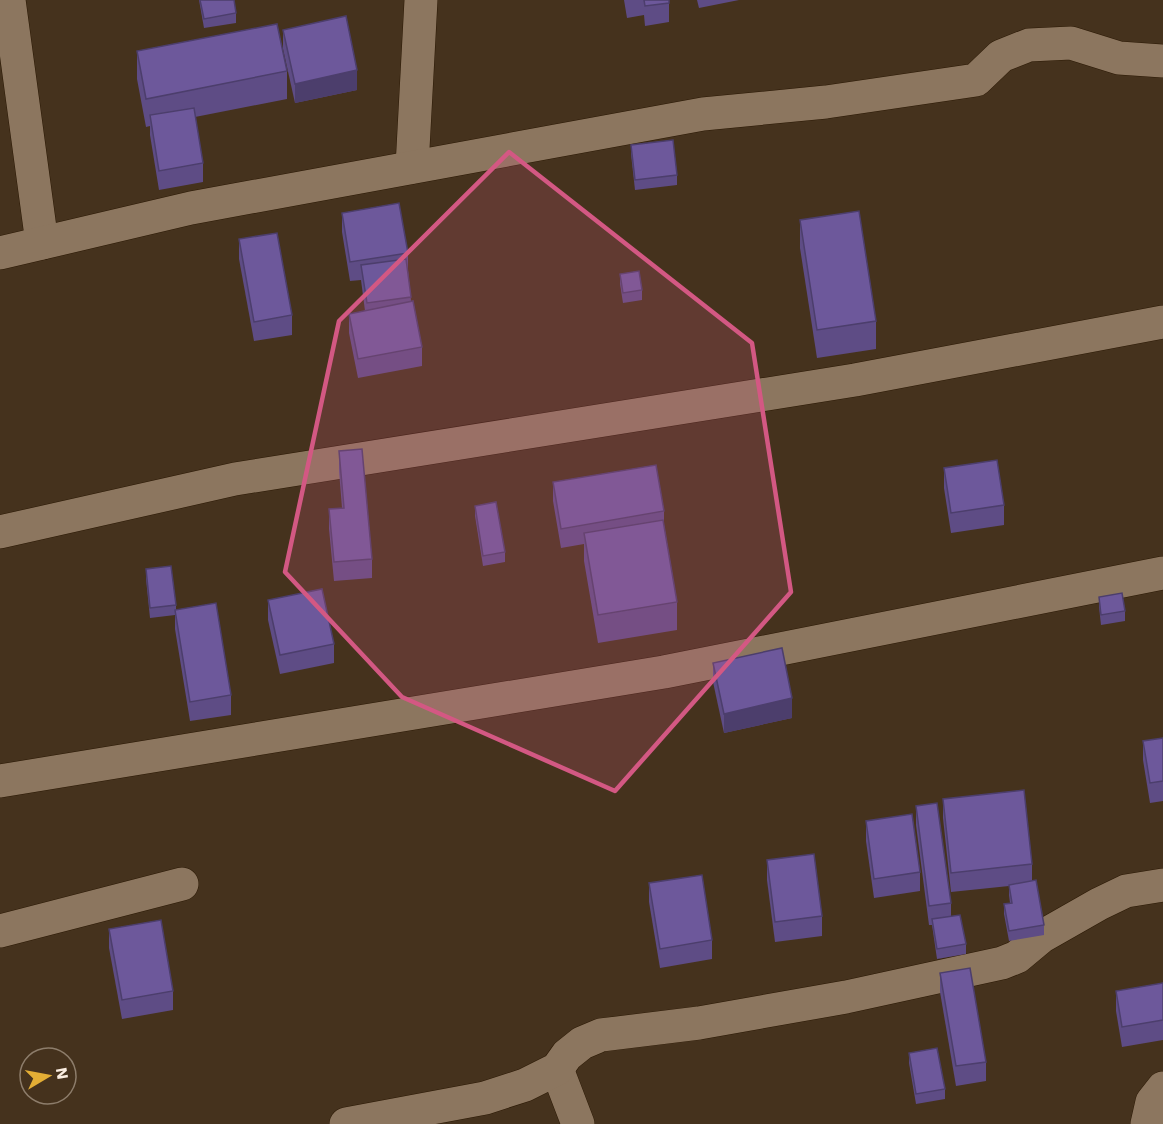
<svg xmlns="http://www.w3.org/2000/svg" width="1163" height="1124" viewBox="0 0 1163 1124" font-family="'Work Sans',sans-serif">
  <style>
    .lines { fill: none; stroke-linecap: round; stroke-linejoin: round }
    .minor-casing { stroke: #2b1905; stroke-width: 34 }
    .minor { stroke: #8c765f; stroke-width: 33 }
    .wall { fill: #5e4c85 }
    .shaded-wall { fill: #4c3e6c }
    .building { fill: #6d589b; stroke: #4c3e6c; stroke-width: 1.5 }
    .marked { fill: #d35883; fill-opacity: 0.2; stroke: #d35883; stroke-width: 4.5; stroke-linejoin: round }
  </style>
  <rect width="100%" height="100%" fill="#45321d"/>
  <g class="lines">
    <defs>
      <g id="minor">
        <path d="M 9,0 L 42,243"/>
        <path d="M 412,167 L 421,0"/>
        <path d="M 0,253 L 191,208 L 703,114 L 826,102 L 976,80 L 1001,56 L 1029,45 L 1071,43 L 1119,58 L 1163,61"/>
        <path d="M 0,532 L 235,479 L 855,380 L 1163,322"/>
        <path d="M 0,781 L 664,672 L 1163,573"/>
        <path d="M 0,931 L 182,884"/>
        <path d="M 557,1069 L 578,1124"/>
        <path d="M 346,1124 L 485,1098 L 525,1085 L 557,1069 L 567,1055 L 582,1043 L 601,1035 L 699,1023 L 846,997 L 1002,963 L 1017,957 L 1041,937 L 1099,904 L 1126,891 L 1163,885"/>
        <path d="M 1147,1124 L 1152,1102 L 1163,1088"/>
      </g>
    </defs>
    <use href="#minor" class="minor-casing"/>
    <use href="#minor" class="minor"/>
  </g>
  <g class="wall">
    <path d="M 199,0 L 234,0 L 236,13 L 236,23 L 204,28 Z"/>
    <path d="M 624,0 L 669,0 L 669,22 L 645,26 L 644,15 L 627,18 Z"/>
    <path d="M 697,0 L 739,0 L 699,8 Z"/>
    <path d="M 283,30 L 357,90 L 295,103 L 283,49 Z"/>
    <path d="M 137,51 L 287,71 L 287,99 L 195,117 L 203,163 L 203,182 L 159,190 L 150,135 L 150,126 L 146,127 L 137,79 Z"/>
    <path d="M 631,145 L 677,175 L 677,185 L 635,190 L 631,154 Z"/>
    <path d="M 342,213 L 408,253 L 408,270 L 411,301 L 422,347 L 422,366 L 358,378 L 349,333 L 349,314 L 365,311 L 361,280 L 350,281 L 342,232 Z"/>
    <path d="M 800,220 L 876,321 L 876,349 L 817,358 L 800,248 Z"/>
    <path d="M 239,239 L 292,315 L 292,335 L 254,341 L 239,259 Z"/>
    <path d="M 620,274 L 642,290 L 642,300 L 623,303 L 620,284 Z"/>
    <path d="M 339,451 L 372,559 L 372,578 L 334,581 L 329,529 L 329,509 L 342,508 L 339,471 Z"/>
    <path d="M 944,468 L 1004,505 L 1004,525 L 951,533 L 944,488 Z"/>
    <path d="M 553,482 L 664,511 L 664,525 L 677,602 L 677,630 L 598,643 L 584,561 L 584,544 L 561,548 L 553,501 Z"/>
    <path d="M 475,506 L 505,552 L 505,562 L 483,566 L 475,516 Z"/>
    <path d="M 146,569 L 176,605 L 176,610 L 231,695 L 231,715 L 190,721 L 175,629 L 175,615 L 150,618 L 146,579 Z"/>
    <path d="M 1099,597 L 1125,611 L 1125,621 L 1101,625 L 1099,607 Z"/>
    <path d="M 268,600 L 334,644 L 334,663 L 280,674 L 268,620 Z"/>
    <path d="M 713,663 L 792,718 L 724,733 L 713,682 Z"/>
    <path d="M 1163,738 L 1163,801 L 1150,803 L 1143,760 L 1143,741 Z"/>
    <path d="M 943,799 L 1032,864 L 1032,881 L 1044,925 L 1044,935 L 1009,941 L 1004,914 L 1004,904 L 1010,903 L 1009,895 L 1009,886 L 951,892 L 943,818 Z"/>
    <path d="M 916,806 L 951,903 L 951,916 L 966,944 L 966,954 L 937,959 L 932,925 L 929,925 L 916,825 Z"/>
    <path d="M 866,821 L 920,872 L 920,891 L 874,898 L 866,841 Z"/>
    <path d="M 767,860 L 822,916 L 822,936 L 775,942 L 767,880 Z"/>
    <path d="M 649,883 L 712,940 L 712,959 L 660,968 L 649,902 Z"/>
    <path d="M 109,929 L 173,991 L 173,1010 L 122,1019 L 109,948 Z"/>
    <path d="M 940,973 L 986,1062 L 986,1081 L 956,1086 L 940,992 Z"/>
    <path d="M 1163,985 L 1163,1040 L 1122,1047 L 1116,1011 L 1116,991 Z"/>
    <path d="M 909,1053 L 945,1089 L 945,1099 L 916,1104 L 909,1063 Z"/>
  </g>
  <g class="shaded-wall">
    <path d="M 357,70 L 357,90 L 295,103 L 295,84 Z"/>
    <path d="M 792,698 L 792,718 L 724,733 L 724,714 Z"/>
  </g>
  <g class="building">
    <path d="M 200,0 L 234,0 L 236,13 L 204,19 Z"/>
    <path d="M 644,0 L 669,0 L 669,3 L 645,6 Z"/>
    <path d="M 346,16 L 357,70 L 295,84 L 283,30 Z"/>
    <path d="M 277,24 L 287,71 L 146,99 L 137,51 Z"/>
    <path d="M 194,108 L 203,163 L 159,171 L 150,115 Z"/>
    <path d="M 673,140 L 677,175 L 635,180 L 631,145 Z"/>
    <path d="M 399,203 L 408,253 L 350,262 L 342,213 Z"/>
    <path d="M 859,211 L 876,321 L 817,330 L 800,220 Z"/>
    <path d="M 277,233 L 292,315 L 254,322 L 239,239 Z"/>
    <path d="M 406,259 L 411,297 L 367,303 L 361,265 Z"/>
    <path d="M 639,271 L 642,290 L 623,293 L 620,274 Z"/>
    <path d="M 413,301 L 422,347 L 358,359 L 349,314 Z"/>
    <path d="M 362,449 L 372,559 L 334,562 L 329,509 L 344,508 L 339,451 Z"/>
    <path d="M 997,460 L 1004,505 L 951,513 L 944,468 Z"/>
    <path d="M 656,465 L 664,511 L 561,529 L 553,482 Z"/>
    <path d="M 496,502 L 505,552 L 483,556 L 475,506 Z"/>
    <path d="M 663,520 L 677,602 L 598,615 L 584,533 Z"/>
    <path d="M 171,566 L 176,605 L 150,608 L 146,569 Z"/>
    <path d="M 322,589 L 334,644 L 280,655 L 268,600 Z"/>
    <path d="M 1122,593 L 1125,611 L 1101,615 L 1099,597 Z"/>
    <path d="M 216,603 L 231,695 L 190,702 L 175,610 Z"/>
    <path d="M 782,648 L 792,698 L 724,714 L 713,663 Z"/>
    <path d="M 1163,738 L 1163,781 L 1150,783 L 1143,741 Z"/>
    <path d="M 1024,790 L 1032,864 L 951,873 L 943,799 Z"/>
    <path d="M 937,803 L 951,903 L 929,906 L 916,806 Z"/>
    <path d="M 912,814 L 920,872 L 874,879 L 866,821 Z"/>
    <path d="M 814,854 L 822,916 L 775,922 L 767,860 Z"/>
    <path d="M 702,875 L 712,940 L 660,949 L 649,883 Z"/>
    <path d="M 1036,880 L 1044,925 L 1009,931 L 1004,904 L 1012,903 L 1009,885 Z"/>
    <path d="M 960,915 L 966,944 L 937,949 L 932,919 Z"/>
    <path d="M 161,920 L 173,991 L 122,1000 L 109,929 Z"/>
    <path d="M 970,968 L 986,1062 L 956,1066 L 940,973 Z"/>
    <path d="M 1163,983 L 1163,1020 L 1122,1027 L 1116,991 Z"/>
    <path d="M 937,1048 L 945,1089 L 916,1094 L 909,1053 Z"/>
  </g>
  <path class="marked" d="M 509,152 L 752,343 L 791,592 L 615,791 L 402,697 L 285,572 L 339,321 Z"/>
  <g transform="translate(48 1076) rotate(80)"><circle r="28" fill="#45321d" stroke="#8d7d6b" stroke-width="1.5"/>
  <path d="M0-4.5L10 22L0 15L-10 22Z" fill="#e3ae35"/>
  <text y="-9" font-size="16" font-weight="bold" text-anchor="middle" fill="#faede1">N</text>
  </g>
</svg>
